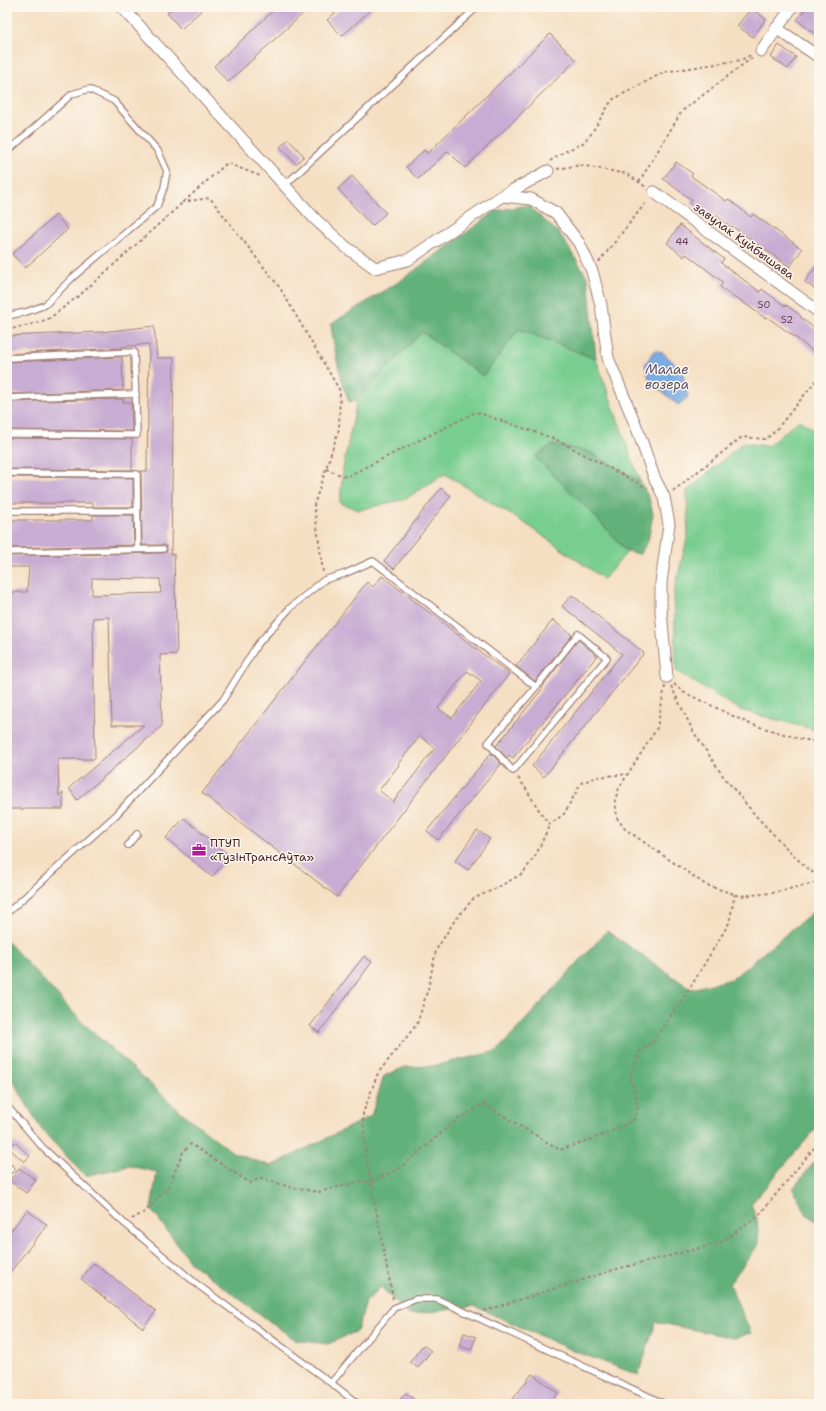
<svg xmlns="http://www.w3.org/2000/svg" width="826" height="1411" viewBox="0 0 826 1411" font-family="'Shantell Sans',sans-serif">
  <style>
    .green { fill: #78cd90; stroke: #61765e }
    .forest { fill: #62b07a; stroke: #566852 }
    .water { fill: #7aace6; stroke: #626688 }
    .building { fill: #c8acd3; fill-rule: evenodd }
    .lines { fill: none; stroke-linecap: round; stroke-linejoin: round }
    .service-casing { stroke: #a07f77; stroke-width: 8 }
    .minor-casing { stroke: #a07f77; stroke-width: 13 }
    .path { stroke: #a07f77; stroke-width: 2; stroke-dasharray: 3 3; stroke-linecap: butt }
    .service { stroke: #fff; stroke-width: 5.5 }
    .minor { stroke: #fff; stroke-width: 11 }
    .labels { text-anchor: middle; stroke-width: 3; stroke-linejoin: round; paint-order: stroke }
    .number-label { font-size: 10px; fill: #6a4255 }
    .street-label { font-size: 12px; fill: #4a1f2b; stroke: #fbf7ec }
    .poi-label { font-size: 12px; fill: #4a1f2b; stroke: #fbf7ec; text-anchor: start }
    .water-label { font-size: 13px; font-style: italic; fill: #5b506c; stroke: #fbf7ec }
  </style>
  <rect width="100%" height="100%" fill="#fbf7ec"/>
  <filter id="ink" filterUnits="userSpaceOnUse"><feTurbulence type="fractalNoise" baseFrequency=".025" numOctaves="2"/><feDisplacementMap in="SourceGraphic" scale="8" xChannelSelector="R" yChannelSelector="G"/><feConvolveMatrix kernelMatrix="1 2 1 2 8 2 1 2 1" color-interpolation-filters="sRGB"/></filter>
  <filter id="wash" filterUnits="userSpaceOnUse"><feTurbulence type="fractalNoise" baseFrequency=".012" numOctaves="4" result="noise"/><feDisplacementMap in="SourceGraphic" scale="16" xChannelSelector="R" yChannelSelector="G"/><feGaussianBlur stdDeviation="0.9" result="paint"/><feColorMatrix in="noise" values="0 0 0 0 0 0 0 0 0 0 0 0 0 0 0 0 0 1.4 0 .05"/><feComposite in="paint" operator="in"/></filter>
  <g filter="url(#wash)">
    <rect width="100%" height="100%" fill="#f5dfc3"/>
    <g class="green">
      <path d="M 519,329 L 596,359 L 640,481 L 587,451 L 552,445 L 593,514 L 627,552 L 604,579 L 529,526 L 445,474 L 405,499 L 359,510 L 340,503 L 343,468 L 357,400 L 422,332 L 483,376 Z"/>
      <path d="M 799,420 L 819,433 L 819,731 L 740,710 L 676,671 L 674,591 L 688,535 L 687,491 L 743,443 L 768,446 Z"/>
    </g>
    <g class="forest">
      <path d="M 527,205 L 559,233 L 588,278 L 596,359 L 519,329 L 483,376 L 422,332 L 357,400 L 349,402 C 340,377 334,351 331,324 L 400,281 L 496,211 Z"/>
      <path d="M 552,445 L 587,451 L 640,481 L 649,498 L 653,514 L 648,541 L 640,554 L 627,552 L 593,514 L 535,457 Z"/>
      <path d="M 819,907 L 819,1125 L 751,1204 L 757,1219 L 759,1244 L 729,1284 L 751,1333 L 734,1338 L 656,1322 L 638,1375 L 569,1349 L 474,1306 L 408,1315 L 381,1287 L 366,1302 L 357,1331 L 328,1344 L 295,1340 L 191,1263 L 151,1209 L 157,1172 L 129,1166 L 85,1176 L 41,1129 L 7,1071 L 7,941 L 80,1020 L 181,1112 L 234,1153 L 271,1166 L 371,1116 L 384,1076 L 405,1067 L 433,1066 L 497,1051 L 607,931 L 691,989 L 732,979 Z"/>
      <path d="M 819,1156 L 819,1223 L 807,1215 L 793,1189 Z"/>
    </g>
    <path class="water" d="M 655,350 L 663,353 L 682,370 L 688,397 L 678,405 L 650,381 L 645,364 Z"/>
    <g id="blocks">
      <g class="building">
        <path d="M 174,7 L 205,7 L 181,29 L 167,13 Z"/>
        <path d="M 277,7 L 310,7 L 228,82 L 214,66 Z"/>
        <path d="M 342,7 L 374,7 L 342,36 L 327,20 Z"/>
        <path d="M 807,7 L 811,7 L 819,13 L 819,29 L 815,34 L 797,20 Z"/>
        <path d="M 751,8 L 766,19 L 753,37 L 737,26 Z"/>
        <path d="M 550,34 L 576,60 L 465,168 L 448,151 L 418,179 L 406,167 L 424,150 L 428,153 Z"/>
        <path d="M 779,45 L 796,57 L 788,69 L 771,57 Z"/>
        <path d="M 288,139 L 304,156 L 296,164 L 280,147 Z"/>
        <path d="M 676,162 L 693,174 L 691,176 L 726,201 L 728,199 L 751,217 L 753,214 L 802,249 L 790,267 L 732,226 L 731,227 L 710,211 L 707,215 L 690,203 L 692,200 L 663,179 Z"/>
        <path d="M 352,176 L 386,213 L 372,226 L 338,189 Z"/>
        <path d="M 56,215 L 68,229 L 25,268 L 12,254 Z"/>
        <path d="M 680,225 L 724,259 L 721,263 L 760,292 L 762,289 L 785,306 L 786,305 L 801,316 L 800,317 L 819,332 L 819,356 L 795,337 L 767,317 L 765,318 L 737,298 L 736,299 L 720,287 L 723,282 L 686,254 L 684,257 L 667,243 Z"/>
        <path d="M 819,262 L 819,292 L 805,282 Z"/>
        <path d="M 154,326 L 157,358 L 174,358 L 171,554 L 174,554 L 177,654 L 160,655 L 162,726 L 77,800 L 69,788 L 144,725 L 112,725 L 109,617 L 93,618 L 95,759 L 58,759 L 59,796 L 63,793 L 63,809 L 7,809 L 7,592 L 27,592 L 29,567 L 9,567 L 8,556 L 163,553 L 166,552 L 167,549 L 166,546 L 163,545 L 142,545 L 141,474 L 140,471 L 147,471 L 149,344 L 122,347 L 122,348 L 7,354 L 7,336 L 101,332 ZM 92,578 L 160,579 L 161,593 L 92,595 Z"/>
        <path d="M 122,357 L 123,390 L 7,394 L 7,362 Z"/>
        <path d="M 123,399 L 123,402 L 131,402 L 132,431 L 7,430 L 7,402 Z"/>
        <path d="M 7,438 L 132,439 L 132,470 L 7,469 Z"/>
        <path d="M 7,477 L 133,478 L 133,507 L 93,507 L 93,503 L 7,503 Z"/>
        <path d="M 441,488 L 451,496 L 394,569 L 384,561 Z"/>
        <path d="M 93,515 L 133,515 L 134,545 L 7,548 L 7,520 L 93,520 Z"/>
        <path d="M 382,576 L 509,674 L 337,897 L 202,793 L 367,582 L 373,587 ZM 467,671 L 481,681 L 452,718 L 438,708 ZM 420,736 L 435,748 L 393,802 L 379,790 L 399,765 L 398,764 Z"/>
        <path d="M 572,595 L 644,653 L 544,777 L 532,766 L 622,654 L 562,606 Z"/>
        <path d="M 553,620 L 572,635 L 535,681 L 516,666 Z"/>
        <path d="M 578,640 L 597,656 L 513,758 L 509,755 L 507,758 L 496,746 L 497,745 L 543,688 L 542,687 Z"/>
        <path d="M 491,753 L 501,764 L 438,840 L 427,831 Z"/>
        <path d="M 184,818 L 229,856 L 212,877 L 166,838 Z"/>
        <path d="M 477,830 L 490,839 L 468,870 L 455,861 Z"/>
        <path d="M 364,956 L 372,962 L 319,1033 L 310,1026 Z"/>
        <path d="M 15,1142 L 30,1156 L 24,1162 L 9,1148 Z"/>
        <path d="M 19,1168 L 36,1180 L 26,1193 L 10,1181 Z"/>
        <path d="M 27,1210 L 47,1225 L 7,1276 L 7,1236 Z"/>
        <path d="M 94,1263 L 156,1311 L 143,1328 L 81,1279 Z"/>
        <path d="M 464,1333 L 476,1337 L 471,1350 L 459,1346 Z"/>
        <path d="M 423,1345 L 431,1351 L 418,1368 L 410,1362 Z"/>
        <path d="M 532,1374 L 558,1393 L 550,1404 L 509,1404 Z"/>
        <path d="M 406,1393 L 419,1404 L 396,1404 Z"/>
      </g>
    </g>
  </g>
  <g filter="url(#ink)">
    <use href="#blocks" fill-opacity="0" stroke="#a07f77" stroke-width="1"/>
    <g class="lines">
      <defs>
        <g id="service">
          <path d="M 128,13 L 134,7"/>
          <path d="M 7,152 L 72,94 L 89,89 L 114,101 L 158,151 L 167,171 L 164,188 L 157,206 L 72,278 L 45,305 L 26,312 L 7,316"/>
          <path d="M 285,185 L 477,7"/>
          <path d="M 7,358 L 134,352 L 137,435 L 7,434"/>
          <path d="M 7,398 L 136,394"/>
          <path d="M 7,473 L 137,474 L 138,549"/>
          <path d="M 7,511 L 137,511"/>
          <path d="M 7,552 L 163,549"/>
          <path d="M 128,845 L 137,834"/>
          <path d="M 7,913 L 116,815 L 223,700 L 257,645 L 291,607 L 324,580 L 344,574 L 373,561 L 536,687 L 578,634 L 607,658 L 513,771 L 488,743 L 536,687"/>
          <path d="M 7,1106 L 43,1148 L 124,1223 L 198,1285 L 331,1383 L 394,1308 L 416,1299 L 437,1299 L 665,1404"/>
          <path d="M 7,1166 L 11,1169"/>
          <path d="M 331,1383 L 358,1404"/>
        </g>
        <g id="minor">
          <path d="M 122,7 L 316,220 L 346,247 L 375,268 L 408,260 L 502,196 L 548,171"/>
          <path d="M 776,28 L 819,57"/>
          <path d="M 761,51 L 792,7"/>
          <path d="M 654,192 L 819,312"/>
          <path d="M 502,196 L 531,199 L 556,213 L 579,243 L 592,271 L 601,305 L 608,358 L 638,431 L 654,477 L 664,497 L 669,524 L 661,583 L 661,611 L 667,677"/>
        </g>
      </defs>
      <use href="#service" class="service-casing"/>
      <use href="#minor" class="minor-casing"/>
      <g class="path">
        <path d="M 550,161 L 564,152 L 583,143 L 591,134 L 612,100 L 664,72 L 741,60 L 751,55"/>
        <path d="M 557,169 L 580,165 L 627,174 L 646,187"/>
        <path d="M 639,182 L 682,111 L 753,57"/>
        <path d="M 182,202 L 210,198 L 280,288 L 340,391 L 339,429 L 314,505 L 323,572"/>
        <path d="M 599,262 L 647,201"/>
        <path d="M 7,330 L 37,323 L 50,318 L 81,294 L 227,163 L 260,176"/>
        <path d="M 326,469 L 346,477 L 476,412 L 555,439 L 647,488"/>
        <path d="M 673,491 L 742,437 L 766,439 L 776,430 L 819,377"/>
        <path d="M 674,684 L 683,692 L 750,724 L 801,739 L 819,742"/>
        <path d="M 665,686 L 657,728 L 619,788 L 615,800 L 617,818 L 625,829 L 706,885 L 740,896 L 772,893 L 819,882"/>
        <path d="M 671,686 L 693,731 L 723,776 L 756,816 L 796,858 L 819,878"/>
        <path d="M 518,778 C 530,792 537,811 550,824 L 564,814 L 581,783 L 597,777 L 628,774"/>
        <path d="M 132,1219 L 146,1211 L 169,1186 L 183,1152 L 191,1144 L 250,1183 L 261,1178 L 293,1188 L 319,1192 L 360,1181 L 371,1182 L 400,1168 L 459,1118 L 484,1104 L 560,1150 L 606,1134 L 635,1119 L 638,1106 L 630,1075 L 640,1052 L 654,1041 L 693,983 L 729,923 L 735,894"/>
        <path d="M 393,1299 L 365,1152 L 363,1113 L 378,1073 L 417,1024 L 428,989 L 436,950 L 455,920 L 473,899 L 497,888 L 523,873 L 536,855 L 550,824"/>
        <path d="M 484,1311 L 613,1270 L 720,1243 L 759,1215 L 819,1142"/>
      </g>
      <use href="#service" class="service"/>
      <use href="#minor" class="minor"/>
    </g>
  </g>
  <defs>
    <symbol id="office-bare" viewBox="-9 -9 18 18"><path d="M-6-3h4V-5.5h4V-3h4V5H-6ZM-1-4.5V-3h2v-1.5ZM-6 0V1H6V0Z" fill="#b5179e" stroke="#fbf7ec" stroke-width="2.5" paint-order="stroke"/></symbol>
  </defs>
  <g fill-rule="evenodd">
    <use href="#office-bare" x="189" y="840" width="20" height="20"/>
  </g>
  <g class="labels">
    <g class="number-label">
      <text x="682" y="245">44</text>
      <text x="764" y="308">50</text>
      <text x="787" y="323">52</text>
    </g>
    <g class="street-label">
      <text transform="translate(744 241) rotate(36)" y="4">завулак Куйбышава</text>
    </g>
    <g class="poi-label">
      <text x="210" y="847">ПТУП<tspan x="210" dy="14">«ТузінТрансАўта»</tspan></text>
    </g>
    <g class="water-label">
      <text x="667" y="374">Малае<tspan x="667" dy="15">возера</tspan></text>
    </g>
  </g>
  <rect width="826" height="1411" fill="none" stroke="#fbf7ec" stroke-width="24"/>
</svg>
